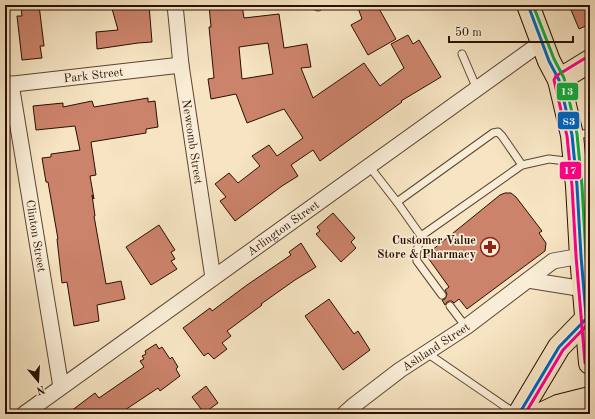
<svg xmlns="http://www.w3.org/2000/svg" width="595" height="419" viewBox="0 0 595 419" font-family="'Old Standard TT',serif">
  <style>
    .building { fill: #cb836b; stroke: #2b0f01; fill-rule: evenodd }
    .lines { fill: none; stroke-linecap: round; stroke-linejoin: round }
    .lane-casing { stroke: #5e4431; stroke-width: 9 }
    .street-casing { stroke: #5e4431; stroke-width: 17 }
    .primary-casing { stroke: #2b0f01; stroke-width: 24 }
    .lane { stroke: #f9edd7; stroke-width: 7 }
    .street { stroke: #f9edd7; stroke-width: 15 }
    .primary { stroke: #f6e4c2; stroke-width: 22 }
    .bus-1-casing { stroke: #f9edd7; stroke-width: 6 }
    .bus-2-casing { stroke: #f9edd7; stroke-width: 6 }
    .bus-3-casing { stroke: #f9edd7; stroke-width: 6 }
    .bus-1 { stroke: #0065bd; stroke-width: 3 }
    .bus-2 { stroke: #f08; stroke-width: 3 }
    .bus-3 { stroke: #0fab3a; stroke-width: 3 }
    .labels { text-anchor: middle; stroke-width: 3.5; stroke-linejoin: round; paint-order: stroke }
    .street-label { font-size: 12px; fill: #2b0f01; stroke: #f9edd7 }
    .poi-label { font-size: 12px; font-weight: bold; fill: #2b0f01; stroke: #f9edd7; text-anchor: end }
    .line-badge { stroke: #f9edd7; stroke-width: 1.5 }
    .badge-label { font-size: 11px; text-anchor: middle; font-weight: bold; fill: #fff }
  </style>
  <rect width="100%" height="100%" fill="#f6e4c2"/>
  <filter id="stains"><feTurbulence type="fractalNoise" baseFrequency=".005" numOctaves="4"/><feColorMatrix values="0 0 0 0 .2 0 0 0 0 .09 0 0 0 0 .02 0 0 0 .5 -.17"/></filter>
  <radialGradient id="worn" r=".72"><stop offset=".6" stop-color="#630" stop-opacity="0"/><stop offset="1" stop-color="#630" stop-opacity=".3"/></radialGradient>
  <g class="building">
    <path d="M 31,5 L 39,5 L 44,46 L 40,46 L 42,58 L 22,60 L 17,16 L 22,16 L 21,6 Z"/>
    <path d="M 111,5 L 149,5 L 152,42 L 138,43 L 97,49 L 96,32 L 118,30 Z"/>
    <path d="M 209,5 L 242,5 L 244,18 L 279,14 L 284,48 L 307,44 L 311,67 L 301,68 L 313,98 L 364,63 L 380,86 L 404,68 L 391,44 L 408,35 L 413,44 L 419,40 L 441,77 L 401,101 L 402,102 L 374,122 L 320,161 L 313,150 L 291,165 L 298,176 L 282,186 L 235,221 L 220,201 L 226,197 L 215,184 L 229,173 L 238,183 L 260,166 L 252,156 L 269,145 L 277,156 L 303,138 L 284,109 L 247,123 L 236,94 L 211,99 L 208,79 L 214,78 L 209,27 L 211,27 ZM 268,43 L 273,74 L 242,79 L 239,47 Z"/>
    <path d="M 357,5 L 377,5 L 396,39 L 368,55 L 351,25 L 362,19 Z"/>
    <path d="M 569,5 L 590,5 L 590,24 L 579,29 Z"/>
    <path d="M 148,98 L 148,102 L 155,101 L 158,127 L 146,129 L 146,133 L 91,142 L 96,175 L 90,176 L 94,199 L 92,195 L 95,216 L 94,216 L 106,284 L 121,281 L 125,299 L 97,305 L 99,321 L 74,326 L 67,282 L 62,283 L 57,239 L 58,239 L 48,182 L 46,182 L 42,158 L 51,157 L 51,154 L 80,150 L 75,126 L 36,130 L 33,106 L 63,103 L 63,107 L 92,101 L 94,107 Z"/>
    <path d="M 505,193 L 511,193 L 516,197 L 542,231 L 539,233 L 546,243 L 545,251 L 467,309 L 459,299 L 454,303 L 452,301 L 449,301 L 447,302 L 445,305 L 442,300 L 445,299 L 446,297 L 447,294 L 445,290 L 449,287 L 426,255 L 500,195 Z"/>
    <path d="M 333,213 L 355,238 L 351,242 L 356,248 L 341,262 L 316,234 L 320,231 L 317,227 Z"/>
    <path d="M 159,225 L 175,250 L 171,252 L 175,259 L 171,261 L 177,269 L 151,285 L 126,247 Z"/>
    <path d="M 301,243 L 316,267 L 295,280 L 261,304 L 262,305 L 227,331 L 231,336 L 222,343 L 227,349 L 214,359 L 208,353 L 204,356 L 183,328 L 210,308 L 212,311 L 247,285 L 291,255 L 289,252 Z"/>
    <path d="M 329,299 L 354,334 L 358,331 L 370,350 L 343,370 L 305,316 Z"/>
    <path d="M 156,344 L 159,349 L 162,347 L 170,359 L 172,357 L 178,367 L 176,369 L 180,376 L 160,391 L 158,388 L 119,414 L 67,414 L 95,393 L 99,398 L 144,367 L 140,361 L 144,359 L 142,356 L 146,354 L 145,351 Z"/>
    <path d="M 206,386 L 218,403 L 204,413 L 192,397 Z"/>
  </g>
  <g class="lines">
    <defs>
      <g id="lane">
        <path d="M 318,5 L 318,7"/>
        <path d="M 462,54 L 477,89"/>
        <path d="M 575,135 L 590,133"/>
        <path d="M 369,166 L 397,202 L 421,236"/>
        <path d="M 397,202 L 493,133 L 498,132 L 502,136 L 522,165"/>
        <path d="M 442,295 L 417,261 L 416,254 L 421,236 L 522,165 L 549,159 L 574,162 L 590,160"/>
        <path d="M 450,306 L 466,327"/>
        <path d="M 427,353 L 516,414"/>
      </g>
      <g id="street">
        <path id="s1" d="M 175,5 L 181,65 L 213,278"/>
        <path id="s2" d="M 11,84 L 61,387"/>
        <path id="s3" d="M 5,85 L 181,65"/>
        <path d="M 528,280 L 584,289"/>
        <path id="s4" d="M 24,414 L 542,42"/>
        <path id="s5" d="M 344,414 L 353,406 L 400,370 L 466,327 L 553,261 L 581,256"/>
      </g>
      <g id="primary">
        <path d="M 528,5 L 549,61 L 559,80 L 572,135 L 577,186 L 581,256 L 590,363"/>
        <path d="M 559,80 L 590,61"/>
        <path d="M 519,414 L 559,347 L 586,319"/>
        <path d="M 541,414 L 558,406 L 590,398"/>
      </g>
    </defs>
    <use href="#lane" class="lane-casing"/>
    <use href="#street" class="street-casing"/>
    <use href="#primary" class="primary-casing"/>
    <use href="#lane" class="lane"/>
    <use href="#street" class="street"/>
    <use href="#primary" class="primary"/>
    <defs>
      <g id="bus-1">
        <path d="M 528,5 L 549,61 L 559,80 L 572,135 L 577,186 L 581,256 L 590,363"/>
        <path d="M 519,414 L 559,347 L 586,319"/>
      </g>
      <g id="bus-2">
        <path d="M 585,363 L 576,256 L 572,186 L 567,136 L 554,80 L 556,76 L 587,57"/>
        <path d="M 525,414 L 563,350 L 590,322"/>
      </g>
      <path id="bus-3" d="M 533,5 L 554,59 L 564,78 L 577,134 L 582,186 L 586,256 L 590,303"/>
    </defs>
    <use href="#bus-1" class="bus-1-casing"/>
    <use href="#bus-2" class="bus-2-casing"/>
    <use href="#bus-3" class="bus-3-casing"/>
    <use href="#bus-1" class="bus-1"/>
    <use href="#bus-2" class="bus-2"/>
    <use href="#bus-3" class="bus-3"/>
  </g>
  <defs>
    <symbol id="pharmacy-ring" viewBox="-11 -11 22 22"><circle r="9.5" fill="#f9edd7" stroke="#8f2418" stroke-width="1.5"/><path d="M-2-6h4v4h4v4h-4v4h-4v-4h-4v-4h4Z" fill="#8f2418"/></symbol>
  </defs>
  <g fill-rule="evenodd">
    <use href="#pharmacy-ring" x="479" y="236" width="22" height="22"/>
  </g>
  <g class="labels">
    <g class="street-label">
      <text dy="4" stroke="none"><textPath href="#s3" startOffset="89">Park Street</textPath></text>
      <text dy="4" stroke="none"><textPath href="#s1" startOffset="138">Newcomb Street</textPath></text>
      <text dy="4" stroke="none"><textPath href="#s4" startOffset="319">Arlington Street</textPath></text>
      <text dy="4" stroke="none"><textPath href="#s2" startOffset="154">Clinton Street</textPath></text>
      <text dy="4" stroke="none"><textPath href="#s5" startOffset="114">Ashland Street</textPath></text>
    </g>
    <g class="poi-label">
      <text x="476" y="244">Customer Value<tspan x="476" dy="14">Store &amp; Pharmacy</tspan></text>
    </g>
  </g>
  <g class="line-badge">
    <rect x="556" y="82" width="23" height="19" rx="4" fill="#0fab3a"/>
    <rect x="557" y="111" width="23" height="19" rx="4" fill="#0065bd"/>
    <rect x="559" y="161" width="23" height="19" rx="4" fill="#f08"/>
  </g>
  <g class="badge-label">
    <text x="567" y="95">13</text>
    <text x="569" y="125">83</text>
    <text x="570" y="174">17</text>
  </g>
  <rect width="595" height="419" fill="none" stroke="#f6e4c2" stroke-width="20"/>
  <rect x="6" y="6" width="583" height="407" fill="none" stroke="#2b0f01" stroke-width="2"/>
  <rect x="10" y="10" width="575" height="399" fill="none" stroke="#2b0f01"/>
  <g transform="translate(38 381) rotate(162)" stroke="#f9edd7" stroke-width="3" paint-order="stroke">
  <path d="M0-3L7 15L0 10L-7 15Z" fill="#2b0f01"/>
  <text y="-6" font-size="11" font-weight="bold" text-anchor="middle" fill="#2b0f01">N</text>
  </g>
  <path d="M449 36v6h124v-6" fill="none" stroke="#2b0f01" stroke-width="2"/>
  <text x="455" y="36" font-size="12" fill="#2b0f01" stroke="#f9edd7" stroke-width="3" paint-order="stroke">50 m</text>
  <rect width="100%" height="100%" filter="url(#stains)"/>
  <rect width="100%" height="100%" fill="url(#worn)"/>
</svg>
